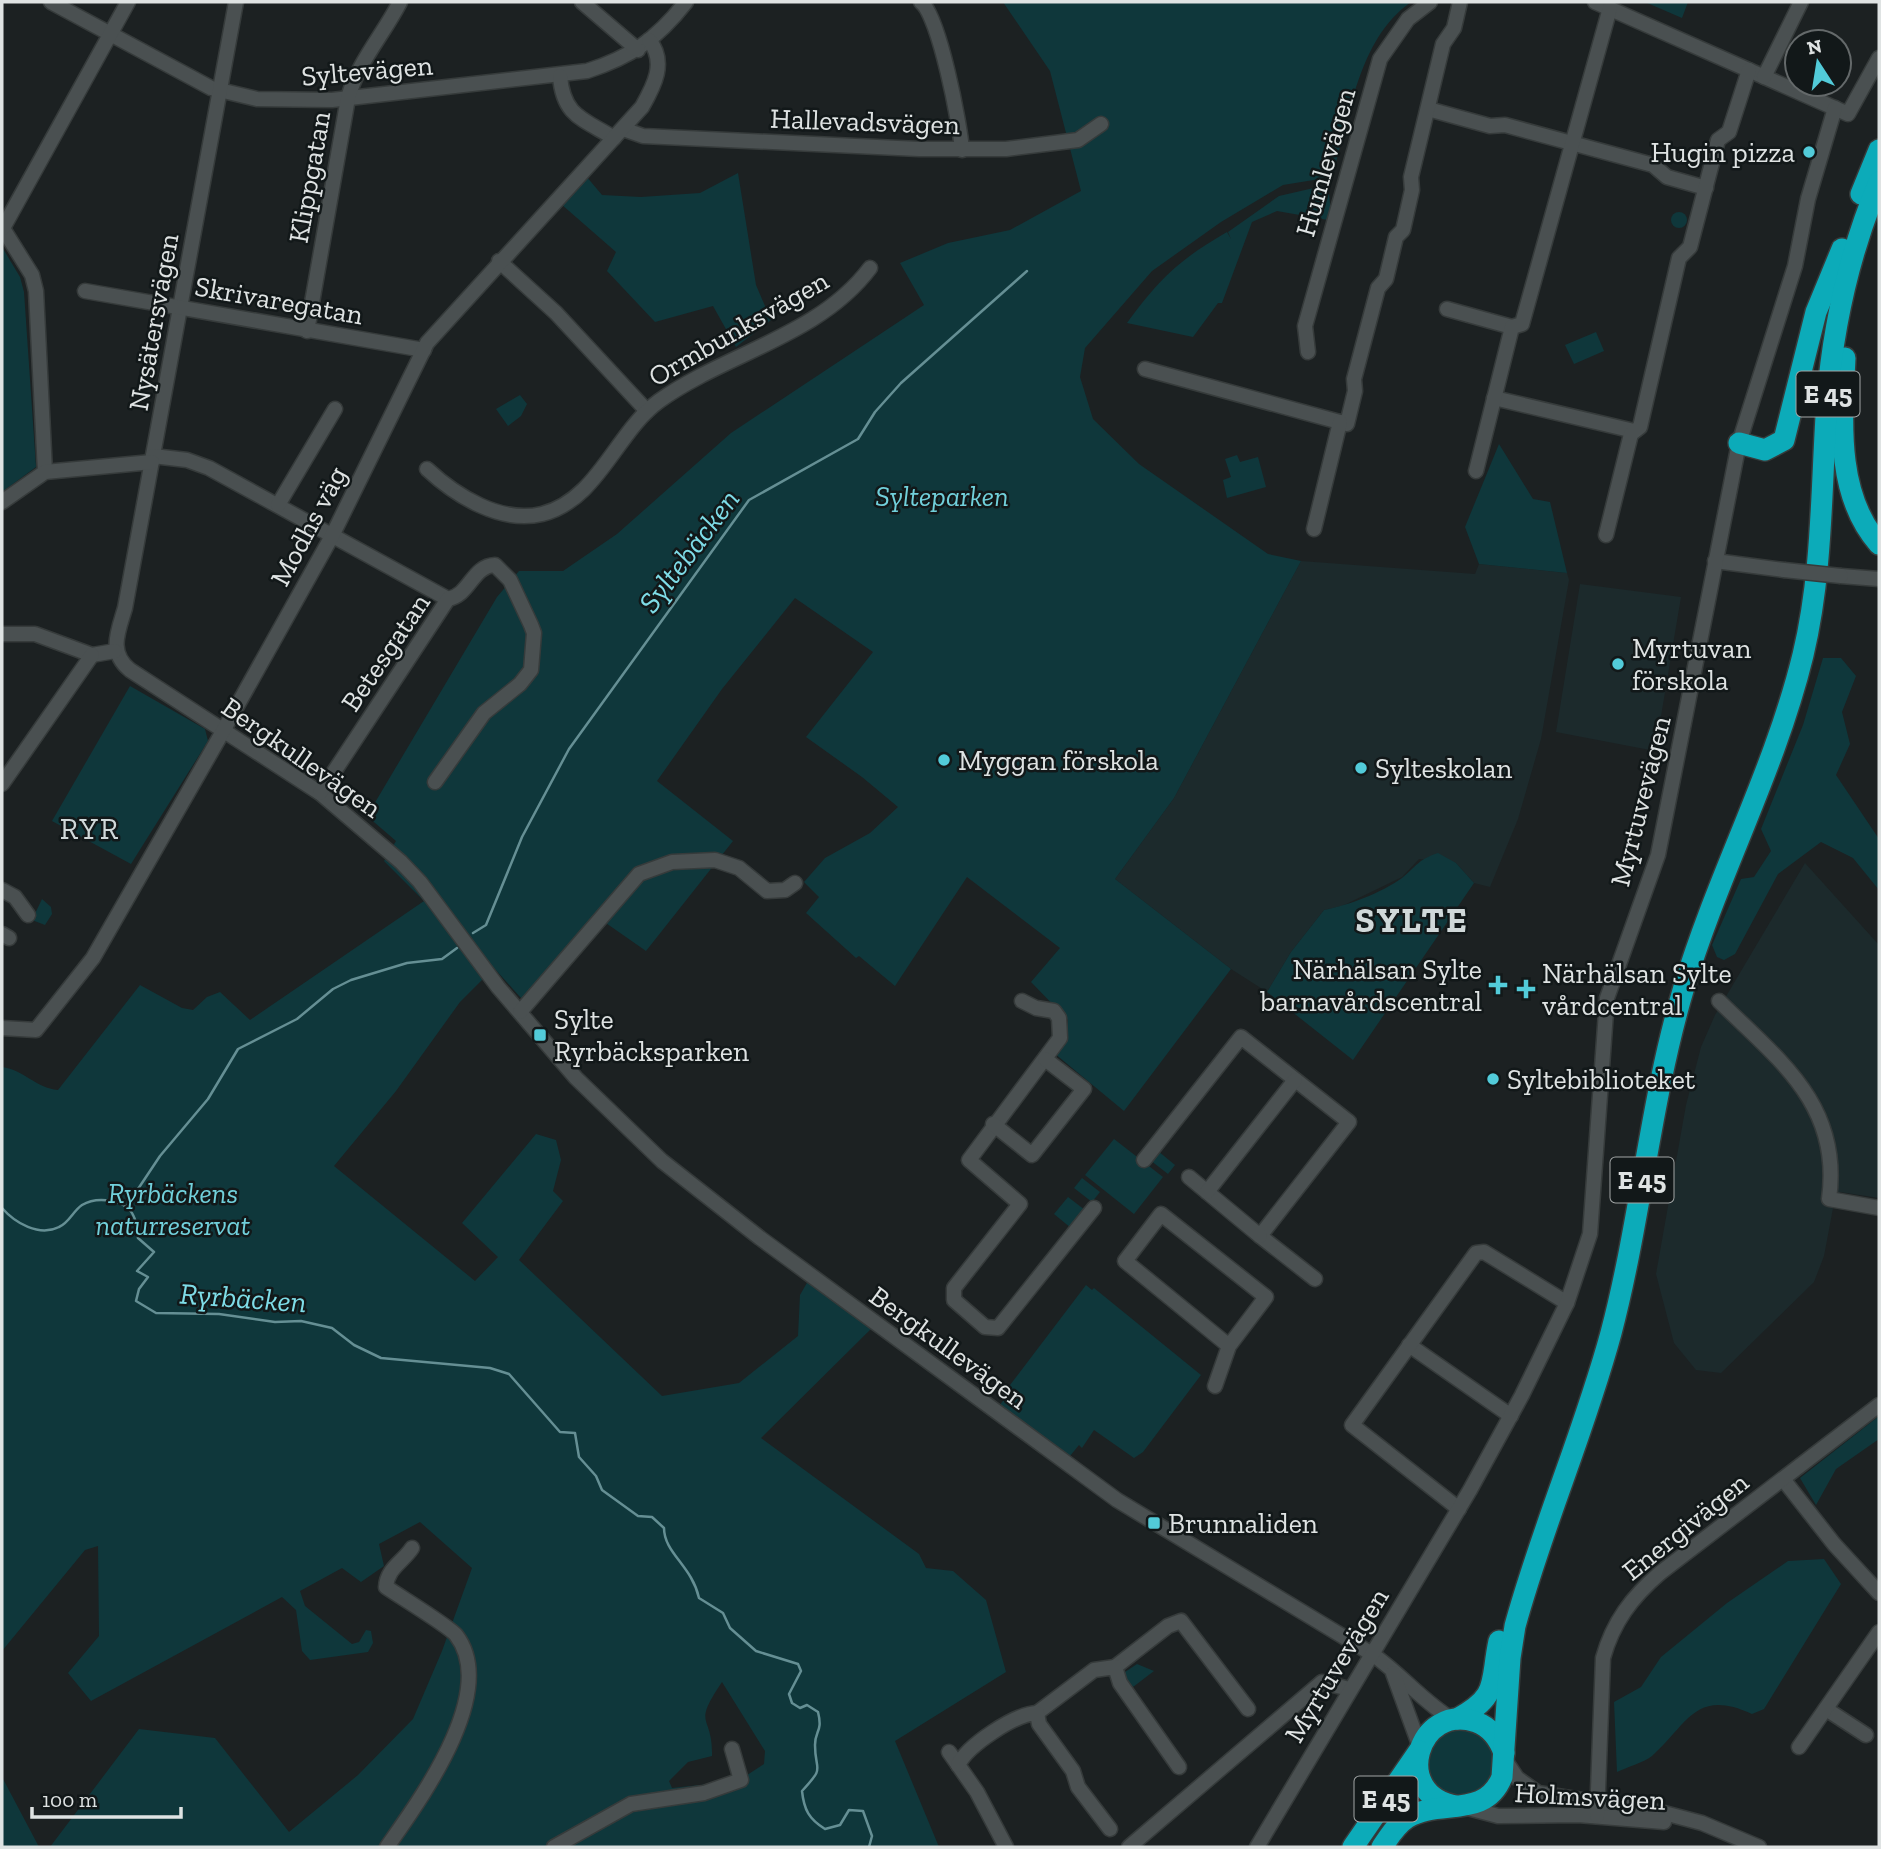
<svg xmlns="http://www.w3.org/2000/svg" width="1881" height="1849" viewBox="0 0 1881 1849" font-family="'Zilla Slab',serif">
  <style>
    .built { fill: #1c2a2c }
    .green { fill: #0f373b; fill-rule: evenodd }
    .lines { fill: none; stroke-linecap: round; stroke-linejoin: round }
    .stream { stroke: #658f94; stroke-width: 2.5 }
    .minor-casing { stroke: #363b3b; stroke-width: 17 }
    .highway-casing { stroke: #363b3b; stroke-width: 24 }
    .minor { stroke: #4a5051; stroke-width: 14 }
    .highway { stroke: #0cabb9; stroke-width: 21 }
    .minor-bridge-casing { stroke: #363b3b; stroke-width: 17; stroke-linecap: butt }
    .minor-bridge { stroke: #4a5051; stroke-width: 14 }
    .poi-dot { fill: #52cbd9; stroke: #121819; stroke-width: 2.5 }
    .labels { text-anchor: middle; stroke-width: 5; stroke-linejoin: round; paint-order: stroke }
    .shield { fill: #121819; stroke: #a2a6a6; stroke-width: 2 }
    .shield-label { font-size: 26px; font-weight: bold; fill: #dfe3e3 }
    .street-label { font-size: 28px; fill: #dfe3e3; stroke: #121819 }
    .poi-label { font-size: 28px; fill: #dfe3e3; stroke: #121819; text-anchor: start }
    .park-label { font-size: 28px; font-style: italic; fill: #71d0db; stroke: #121819 }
    .water-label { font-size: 30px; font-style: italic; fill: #7edce7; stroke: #121819 }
    .neighbourhood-label { font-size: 30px; letter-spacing: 2px; fill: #d0d8d9; stroke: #121819 }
    .district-label { font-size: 35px; font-weight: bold; letter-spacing: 2px; fill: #d0d8d9; stroke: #121819 }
  </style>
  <rect width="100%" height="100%" fill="#1c2122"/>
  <g class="built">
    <path d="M 1301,561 L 1475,574 L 1479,564 L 1567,573 L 1569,580 L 1541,739 L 1518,819 L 1490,887 L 1474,883 L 1456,863 L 1419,859 L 1402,877 L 1342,906 L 1324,910 L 1291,952 L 1267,992 L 1231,969 L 1115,879 L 1174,798 Z"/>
    <path d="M 1580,584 L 1681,597 L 1656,746 L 1650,750 L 1556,732 Z"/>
    <path d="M 1805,863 L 1879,945 L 1879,1198 L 1840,1192 L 1834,1203 L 1824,1256 L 1814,1282 L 1721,1373 L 1696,1370 L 1674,1343 L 1656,1274 L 1686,1105 L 1701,1047 L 1715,1015 Z"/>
  </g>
  <g class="green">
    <path d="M 1003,2 L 1411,2 C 1357,40 1350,118 1332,177 L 1283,185 L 1221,222 L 1152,271 L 1085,348 L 1080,377 L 1093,419 L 1139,464 L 1268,554 L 1301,561 L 1174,798 L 1115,879 L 1231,969 L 1124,1111 L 1054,1053 L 1066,1036 L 1068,1020 L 1031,982 L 1060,948 L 967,877 L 895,986 L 859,956 L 856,958 L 806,913 L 819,897 L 804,882 L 825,858 L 870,833 L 898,807 L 862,777 L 806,737 L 873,652 L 795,598 L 722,689 L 657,781 L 733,841 L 646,951 L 603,921 L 530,1008 L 494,968 L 460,1002 L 396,1091 L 334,1166 L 475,1281 L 498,1257 L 462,1223 L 536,1134 L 556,1140 L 561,1160 L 553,1191 L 563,1201 L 519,1260 L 662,1396 L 739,1383 L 798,1336 L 800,1295 L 808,1281 L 875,1325 L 761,1438 L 919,1554 L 926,1568 L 953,1571 L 986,1600 L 1006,1672 L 895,1741 L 939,1847 L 50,1847 L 139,1729 L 215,1738 L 289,1832 L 358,1775 L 413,1719 L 442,1651 L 472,1568 L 420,1522 L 379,1544 L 384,1566 L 361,1582 L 342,1568 L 300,1591 L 305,1606 L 352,1644 L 359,1642 L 366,1630 L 371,1631 L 373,1643 L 368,1652 L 310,1660 L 302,1651 L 296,1610 L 282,1597 L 91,1701 L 68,1673 L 99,1636 L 98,1546 L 85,1550 L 2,1651 L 2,1067 C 24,1070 36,1088 58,1090 L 140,985 L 182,1008 L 193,1010 L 207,997 L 220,992 L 250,1020 L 424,901 L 384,861 L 396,841 L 367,816 L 497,597 L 519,571 L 563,571 L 617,534 L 731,433 L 924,305 L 900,263 L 948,243 L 1010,230 L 1081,191 L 1050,71 ZM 722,1682 L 765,1751 L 764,1764 L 738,1781 L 672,1788 L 669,1781 L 688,1762 L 712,1756 C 713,1713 691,1728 722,1682 Z"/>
    <path d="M 1645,2 L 1688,2 L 1682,18 Z"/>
    <path d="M 738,173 L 756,285 L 771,320 L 736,347 L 713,306 L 655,322 L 607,271 L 616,252 L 561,204 L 586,176 L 602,195 L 641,197 L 700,193 Z"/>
    <path d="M 1318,187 L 1329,194 L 1331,212 L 1328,220 L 1277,211 L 1252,222 L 1222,303 L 1218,303 L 1193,337 L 1127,323 C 1159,279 1180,259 1227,232 L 1231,239 L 1228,232 L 1279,196 Z"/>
    <circle cx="1679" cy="220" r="8"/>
    <path d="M 2,247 L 20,277 L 24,292 L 36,467 L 2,492 Z"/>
    <path d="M 1596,332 L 1604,351 L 1574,364 L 1565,345 Z"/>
    <path d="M 520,395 L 527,404 L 521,416 L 508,426 L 496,409 Z"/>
    <path d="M 1499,444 L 1533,499 L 1550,502 L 1567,573 L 1479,564 L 1465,527 Z"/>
    <path d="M 1237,455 L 1240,462 L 1258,457 L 1266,487 L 1227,498 L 1223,480 L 1231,477 L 1225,459 Z"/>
    <path d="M 1823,658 L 1841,658 L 1856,676 L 1842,712 L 1850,744 L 1836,775 L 1879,839 L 1879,890 L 1853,858 L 1821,842 L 1778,874 L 1735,954 L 1724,960 L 1717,957 L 1712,945 L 1741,879 L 1754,877 L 1771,851 L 1761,829 L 1803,725 Z"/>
    <path d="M 130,686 L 205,729 L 208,741 L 131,864 L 52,821 Z"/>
    <path d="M 1438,853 L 1456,863 L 1474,883 L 1353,1060 L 1267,992 L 1291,952 L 1324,910 C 1349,905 1381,893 1402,878 C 1417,866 1417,860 1438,853 Z"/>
    <path d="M 42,899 L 51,907 L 52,914 L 45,925 L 32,920 Z"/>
    <path d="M 1114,1139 L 1163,1177 L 1134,1214 L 1085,1175 Z"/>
    <path d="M 1158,1151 L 1175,1165 L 1168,1174 L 1150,1160 Z"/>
    <path d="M 1082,1178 L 1100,1192 L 1092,1202 L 1074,1188 Z"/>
    <path d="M 1068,1197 L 1085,1210 L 1071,1228 L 1054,1214 Z"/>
    <path d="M 1086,1285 L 1092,1290 L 1094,1288 L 1201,1375 L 1143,1452 L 1134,1458 L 1094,1430 L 1082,1448 L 1079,1445 L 1070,1456 L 999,1406 L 1010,1392 L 1007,1389 Z"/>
    <path d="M 1879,1416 L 1879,1439 L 1836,1469 L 1816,1505 L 1800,1478 Z"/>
    <path d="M 1824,1559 L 1841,1584 L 1764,1709 L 1752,1714 C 1695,1688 1688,1724 1652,1756 C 1643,1763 1627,1767 1617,1772 L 1614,1702 L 1641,1687 L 1661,1657 L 1727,1603 L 1788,1561 Z"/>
    <path d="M 1137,1664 L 1154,1671 L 1133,1687 L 1122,1674 Z"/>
    <circle cx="1460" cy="1763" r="34"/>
    <path d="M 2,1777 L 39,1847 L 2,1847 Z"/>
  </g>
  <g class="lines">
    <g class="stream">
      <path d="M 473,933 L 486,925 L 522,837 L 569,749 L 749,500 L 858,439 L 875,412 L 901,383 L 1027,271"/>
      <path d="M 126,1207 L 160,1156 L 208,1099 L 238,1049 L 297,1019 L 333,989 L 351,980 L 407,963 L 442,959 L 457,948"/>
      <path d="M 2,1208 C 15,1223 39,1237 59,1227 C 69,1223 73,1211 82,1205 C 97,1196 127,1199 134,1217 C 137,1223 137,1232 138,1238 L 154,1252 L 137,1271 L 148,1277 L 139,1289 L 136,1301 L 156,1313 L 219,1314 L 275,1322 L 301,1321 L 332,1328 L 354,1345 L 381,1358 L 490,1368 L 509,1374 L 560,1432 L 575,1433 L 579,1457 L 596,1476 L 602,1490 L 638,1516 L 652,1517 L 664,1528 C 664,1553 692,1566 699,1598 L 723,1613 L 730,1628 L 756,1651 L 798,1664 L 801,1671 L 789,1694 L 792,1703 L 800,1708 L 807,1705 L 818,1712 C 823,1732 815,1730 815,1745 C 815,1773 826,1765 802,1791 C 804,1810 809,1819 825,1829 L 840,1825 L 849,1810 L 863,1811 L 872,1836 L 869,1847"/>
    </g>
    <defs>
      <g id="minor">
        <path d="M 51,2 L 211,88 L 257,99 L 332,100 L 587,71 C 631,57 657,39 686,2"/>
        <path d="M 236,2 L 125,608 C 118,632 108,652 130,670 L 320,793 L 401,862 L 420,882 L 498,987 L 576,1078 L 662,1161 L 760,1238 L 1117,1500 L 1372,1654 C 1401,1674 1423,1702 1453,1720"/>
        <path d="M 582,2 L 638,50"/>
        <path d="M 921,2 C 939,15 960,124 962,150"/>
        <path d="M 1595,2 L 1848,114 L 1879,58"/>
        <path d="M 560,76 C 563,116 583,119 614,138"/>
        <path d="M 1764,77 L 1801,2"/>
        <path d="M 1428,109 L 1490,126 L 1505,125 L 1653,165 L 1667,177 L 1706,188"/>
        <path d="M 623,129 L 643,136 L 919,149 L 1006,149 L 1078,140 L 1101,124"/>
        <path d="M 2,227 L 32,275 L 36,291 L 45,472"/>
        <path d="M 3,228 L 128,2"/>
        <path d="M 499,261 L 556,313 L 647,411"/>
        <path d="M 85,291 L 424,350"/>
        <path d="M 1447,309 L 1512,327"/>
        <path d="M 307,331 L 348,98 C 358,62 383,35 400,2"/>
        <path d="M 1308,352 L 1305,326 L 1380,59 L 1408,19 L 1430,2"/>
        <path d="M 1145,369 L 1347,424 L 1355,391 L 1354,379 L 1378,288 L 1386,279 L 1396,237 L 1403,230 L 1412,190 L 1411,177 L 1443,44 L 1454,28 L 1460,2"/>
        <path d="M 1494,398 L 1634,431"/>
        <path d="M 153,456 L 187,460 L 209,468 L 448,599"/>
        <path d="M 427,469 C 456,496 501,524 542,514 C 598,500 616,432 659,401 C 726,353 819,336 870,268"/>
        <path d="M 1476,471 L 1512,327 L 1522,324 L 1610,8"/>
        <path d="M 2,502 L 45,472 L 152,462"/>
        <path d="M 278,505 L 335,409"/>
        <path d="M 1314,529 L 1340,422"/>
        <path d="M 1606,535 L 1631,434 L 1640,427 L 1679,258 L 1690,247 L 1718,140 L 1729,132 L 1749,70"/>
        <path d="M 1715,561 L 1784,570"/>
        <path d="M 1841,576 L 1879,579"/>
        <path d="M 2,634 L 35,634 L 92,655 L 115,651"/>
        <path d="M 2,784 L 92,655"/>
        <path d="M 320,793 L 448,599 C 470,595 472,566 495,565 L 510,580 L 531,625 L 534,633 L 531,670 L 520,684 L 484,713 L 435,782"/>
        <path d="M 2,890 L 15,897 L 28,915"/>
        <path d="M 2,934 L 9,938"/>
        <path d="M 1022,1001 L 1036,1008 L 1054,1011 L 1059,1018 L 1060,1038 L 969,1160 L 1020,1204 L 954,1288 L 954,1300 L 985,1327 L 998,1328 L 1094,1208"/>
        <path d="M 1719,1001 C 1779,1060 1842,1105 1829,1199 L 1879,1208"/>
        <path d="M 520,1012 L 639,874 L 672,862 L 715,860 L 739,868 L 767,891 L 785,890 L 795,883"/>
        <path d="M 2,1028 L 36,1030 L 93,958 L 218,740 L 332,536 L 427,343 L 642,107 C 654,86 667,62 649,40"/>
        <path d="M 993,1124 L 1032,1155 L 1084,1089 L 1045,1059"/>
        <path d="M 1144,1160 L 1241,1037 L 1349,1122 L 1260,1236 L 1315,1279"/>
        <path d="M 1189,1177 L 1260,1236"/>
        <path d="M 1207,1192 L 1295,1080"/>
        <path d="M 1409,1345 L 1511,1416"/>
        <path d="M 1215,1386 L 1229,1346 L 1266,1297 L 1161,1214 L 1125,1261 L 1229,1346"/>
        <path d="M 1783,1479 L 1834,1544 L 1879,1593"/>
        <path d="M 1459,1509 L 1352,1425 L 1476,1253 L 1484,1252 L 1567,1303"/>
        <path d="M 1115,1667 L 1168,1626 L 1181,1621 L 1248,1709"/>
        <path d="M 1393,1673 L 1420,1747"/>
        <path d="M 1826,1709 L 1866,1735"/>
        <path d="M 1037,1713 L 1094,1670 L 1115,1667 L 1120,1683 L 1179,1767"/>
        <path d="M 1799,1747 L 1879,1632"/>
        <path d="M 949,1752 L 977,1792 L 1006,1847"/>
        <path d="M 1505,1760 L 1517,1778 L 1538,1793 L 1664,1813 L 1702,1823 L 1759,1847"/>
        <path d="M 958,1765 C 968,1745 1015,1714 1037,1713 L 1039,1724 L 1073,1771 L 1078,1787 L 1110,1829"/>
        <path d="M 1464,1807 L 1498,1816 L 1578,1815 L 1664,1822"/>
        <path d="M 1597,1816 L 1603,1658 C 1613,1622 1632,1597 1660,1573 L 1879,1405"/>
        <path d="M 387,1847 C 419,1801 500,1692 456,1635 C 450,1627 399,1596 386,1587 C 387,1568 403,1562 412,1548"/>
        <path d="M 554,1847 L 631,1804 L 704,1793 L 741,1780 L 732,1749"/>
        <path d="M 1129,1847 L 1322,1682 L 1349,1689"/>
        <path d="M 1257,1847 L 1470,1490 L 1522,1395 L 1567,1303 L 1590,1234 L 1607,998 L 1658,855 L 1739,443 L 1795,266 L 1808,199 L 1835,108"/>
      </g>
      <g id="highway">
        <path d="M 1861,194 L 1879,150"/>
        <path d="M 1845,358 C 1842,420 1835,494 1879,544"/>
        <path d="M 1739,443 L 1765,450 L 1784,440 L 1816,312 L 1842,249"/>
        <path d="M 1457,1719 C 1500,1696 1490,1683 1499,1641"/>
        <path d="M 1456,1806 C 1390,1795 1418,1701 1476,1722 C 1490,1727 1499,1739 1504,1753"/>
        <path d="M 1353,1847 L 1419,1751"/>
        <path d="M 1382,1847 C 1389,1837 1396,1825 1407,1818 C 1439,1798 1485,1820 1502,1777 L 1510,1658 L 1515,1626 C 1542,1527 1584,1433 1611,1333 C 1641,1219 1650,1101 1684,987 C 1718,874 1775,770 1803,655 C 1823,572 1821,485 1827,401 C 1833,326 1850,251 1879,182"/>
      </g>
    </defs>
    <use href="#minor" class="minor-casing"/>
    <use href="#highway" class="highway-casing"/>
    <use href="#minor" class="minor"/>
    <use href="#highway" class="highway"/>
    <defs>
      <path id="minor-bridge" d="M 1784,570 L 1841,576"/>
    </defs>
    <use href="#minor-bridge" class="minor-bridge-casing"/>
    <use href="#minor-bridge" class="minor-bridge"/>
  </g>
  <g class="poi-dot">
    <circle cx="1809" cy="152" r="7"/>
    <circle cx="1618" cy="664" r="7"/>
    <circle cx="944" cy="760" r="7"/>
    <circle cx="1361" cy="768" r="7"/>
    <path d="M1494.5 974.5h7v7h7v7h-7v7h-7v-7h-7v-7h7z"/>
    <path d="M1522.5 978.5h7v7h7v7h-7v7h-7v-7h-7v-7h7z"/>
    <rect x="533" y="1028" width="14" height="14" rx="3.5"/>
    <circle cx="1493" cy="1079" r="7"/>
    <rect x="1147" y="1516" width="14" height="14" rx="3.5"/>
  </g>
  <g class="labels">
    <g class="shield">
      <rect x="1796.5" y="371.5" width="63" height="45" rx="5"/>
      <rect x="1610.5" y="1157.5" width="63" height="45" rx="5"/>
      <rect x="1354.5" y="1776.5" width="63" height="45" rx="5"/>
    </g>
    <g class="shield-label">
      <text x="1828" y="403">E 45</text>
      <text x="1642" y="1189">E 45</text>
      <text x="1386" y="1808">E 45</text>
    </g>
    <g class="street-label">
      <text transform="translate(367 70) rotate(-5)" y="10">Syltevägen</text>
      <text transform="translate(865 121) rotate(2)" y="10">Hallevadsvägen</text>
      <text transform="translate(1325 162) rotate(-74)" y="10">Humlevägen</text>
      <text transform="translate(309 177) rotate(-80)" y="10">Klippgatan</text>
      <text transform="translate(279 300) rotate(10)" y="10">Skrivaregatan</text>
      <text transform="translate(153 322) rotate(-80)" y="10">Nysätersvägen</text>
      <text transform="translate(738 328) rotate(-30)" y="10">Ormbunksvägen</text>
      <text transform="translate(308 526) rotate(-62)" y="10">Modhs väg</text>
      <text transform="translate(385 652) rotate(-56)" y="10">Betesgatan</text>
      <text transform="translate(302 757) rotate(35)" y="10">Bergkullevägen</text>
      <text transform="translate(1640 801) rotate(-76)" y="10">Myrtuvevägen</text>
      <text transform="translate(949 1347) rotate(36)" y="10">Bergkullevägen</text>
      <text transform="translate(1685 1526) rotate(-39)" y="10">Energivägen</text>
      <text transform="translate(1336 1665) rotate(-59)" y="10">Myrtuvevägen</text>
      <text transform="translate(1590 1796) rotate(3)" y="10">Holmsvägen</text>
    </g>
    <g class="poi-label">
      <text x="1795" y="162" text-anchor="end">Hugin pizza</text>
      <text x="1632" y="658">Myrtuvan<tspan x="1632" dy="32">förskola</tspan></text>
      <text x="958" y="770">Myggan förskola</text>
      <text x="1375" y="778">Sylteskolan</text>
      <text x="1482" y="979" text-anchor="end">Närhälsan Sylte<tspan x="1482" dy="32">barnavårdscentral</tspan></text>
      <text x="1542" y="983">Närhälsan Sylte<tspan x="1542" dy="32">vårdcentral</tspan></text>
      <text x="554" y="1029">Sylte<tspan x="554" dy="32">Ryrbäcksparken</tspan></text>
      <text x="1507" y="1089">Syltebiblioteket</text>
      <text x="1168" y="1533">Brunnaliden</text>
    </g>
    <g class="park-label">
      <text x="942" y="506">Sylteparken</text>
      <text x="173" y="1203">Ryrbäckens<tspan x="173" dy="32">naturreservat</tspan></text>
    </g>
    <g class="water-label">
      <text transform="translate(689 551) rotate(-53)" y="10">Syltebäcken</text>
      <text transform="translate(243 1298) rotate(4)" y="10">Ryrbäcken</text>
    </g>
    <g class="neighbourhood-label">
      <text x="90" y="839">RYR</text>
    </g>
    <g class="district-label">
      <text x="1412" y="932">SYLTE</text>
    </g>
  </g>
  <rect width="1881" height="1849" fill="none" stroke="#dfe3e3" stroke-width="7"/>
  <g transform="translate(1818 63) rotate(348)"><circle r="33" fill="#121819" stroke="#64696a" stroke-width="2"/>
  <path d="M0-5L12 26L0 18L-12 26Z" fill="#52cbd9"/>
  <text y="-10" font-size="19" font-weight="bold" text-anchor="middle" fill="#dfe3e3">N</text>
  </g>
  <path d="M32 1807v10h149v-10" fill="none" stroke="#dfe3e3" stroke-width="3.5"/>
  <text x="42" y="1807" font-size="21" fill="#dfe3e3" stroke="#121819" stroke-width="5" paint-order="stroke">100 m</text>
</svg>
